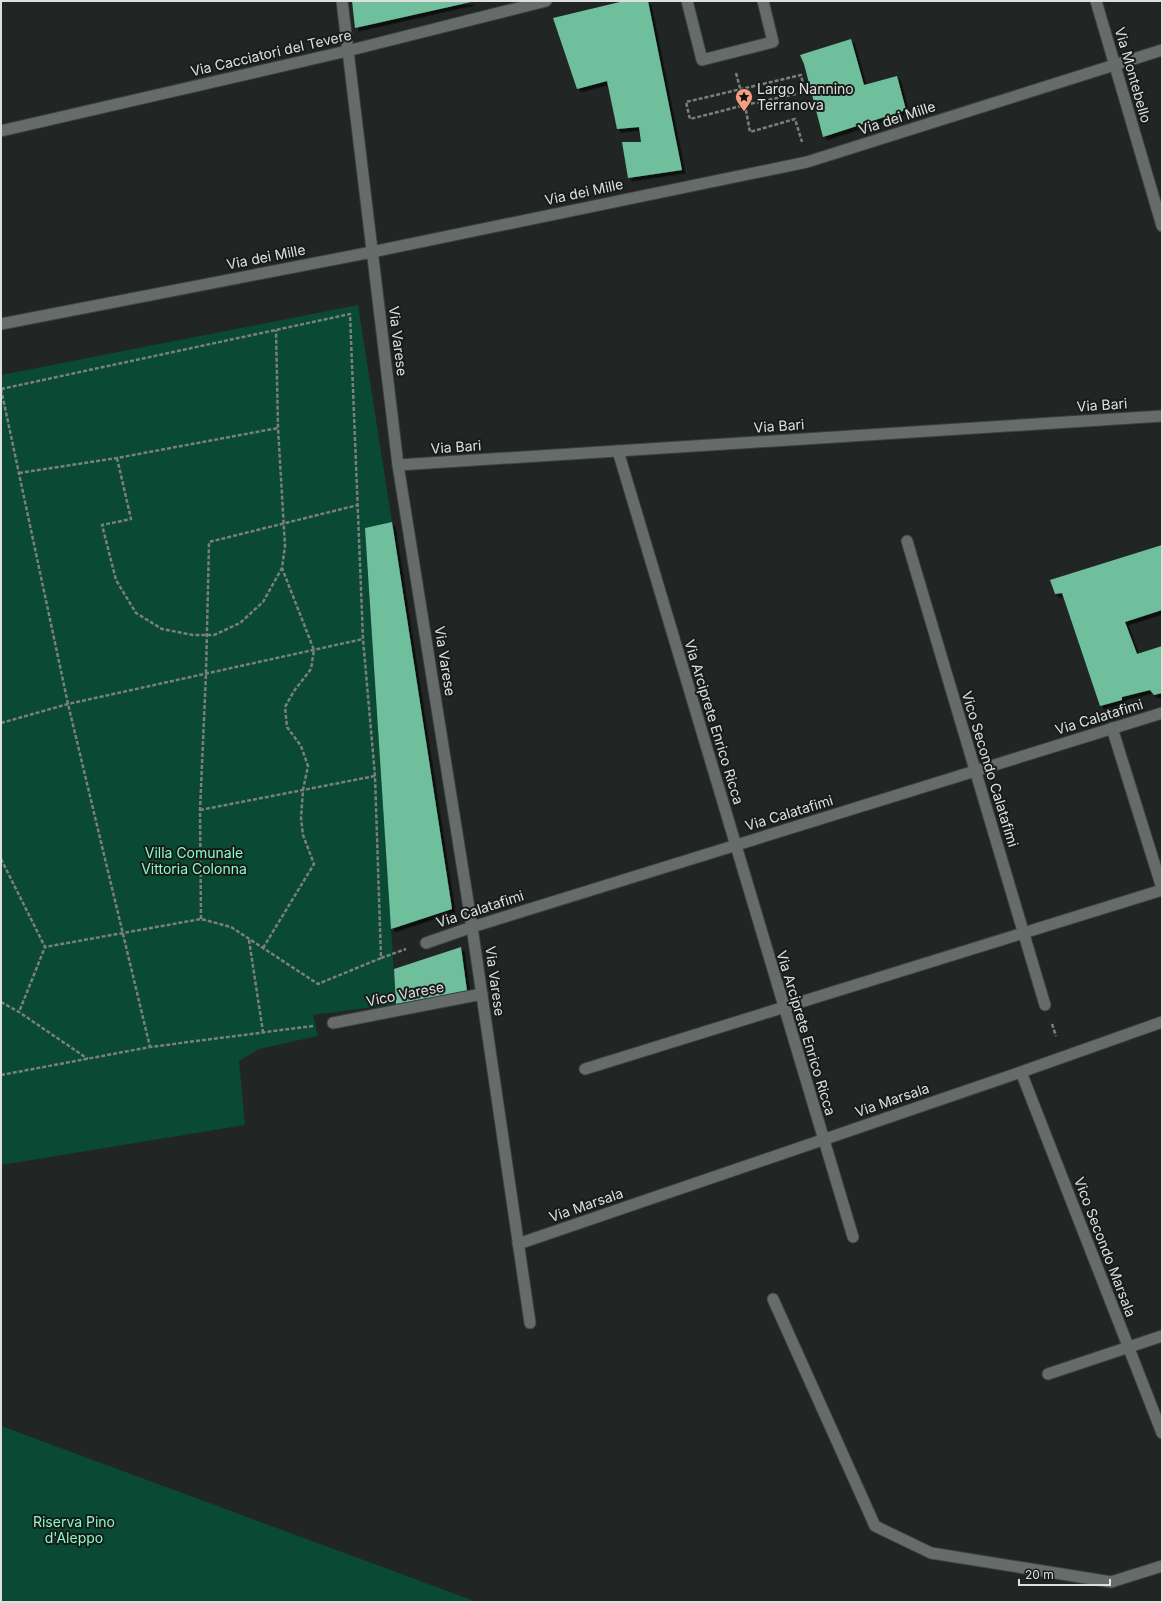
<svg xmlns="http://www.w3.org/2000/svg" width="1163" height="1603" viewBox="0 0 1163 1603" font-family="Inter,sans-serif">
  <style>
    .green { fill: #0a4933 }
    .building { fill: #70bf9c; filter: url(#shadow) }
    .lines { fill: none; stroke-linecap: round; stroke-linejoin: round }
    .minor-casing { stroke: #3d413f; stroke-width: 13 }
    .path { stroke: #7b7f7d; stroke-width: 2.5; stroke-dasharray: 4 2; stroke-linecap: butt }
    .minor { stroke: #666c69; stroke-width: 11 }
    .labels { text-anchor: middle; stroke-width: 4; stroke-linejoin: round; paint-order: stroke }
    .street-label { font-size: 14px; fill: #dde0de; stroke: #181c1a }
    .poi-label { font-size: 14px; fill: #dde0de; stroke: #181c1a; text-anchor: start }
    .park-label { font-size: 14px; fill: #89f9c8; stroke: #181c1a }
  </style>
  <defs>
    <filter id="shadow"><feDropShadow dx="3.5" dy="3.5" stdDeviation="0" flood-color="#0009"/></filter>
  </defs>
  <rect width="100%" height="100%" fill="#212624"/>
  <g class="green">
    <path d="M 358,305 L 392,522 L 365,528 L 396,1004 L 313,1015 L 318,1036 L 259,1049 L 239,1061 L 245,1125 L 1,1165 L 1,375 Z"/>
    <path d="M 1,1426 L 477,1602 L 1,1602 Z"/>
  </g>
  <g class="building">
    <path d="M 352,1 L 471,1 L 471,2 L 355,28 Z"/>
    <path d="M 624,1 L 648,1 L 682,170 L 628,178 L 622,142 L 641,142 L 639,127 L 617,129 L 607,81 L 577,89 L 553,18 Z"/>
    <path d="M 851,39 L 864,85 L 897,76 L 906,110 L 823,137 L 804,64 L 800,55 Z"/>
    <path d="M 392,522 L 452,909 L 391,929 L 365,528 Z"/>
    <path d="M 1162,545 L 1162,610 L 1125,622 L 1137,654 L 1162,646 L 1162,693 L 1154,695 L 1150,690 L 1122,697 L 1122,700 L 1100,706 L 1062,593 L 1055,594 L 1050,580 Z"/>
    <path d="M 461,947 L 467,991 L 396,1004 L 394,969 Z"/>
  </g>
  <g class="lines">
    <defs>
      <g id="minor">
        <path d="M 342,1 L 398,465 L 472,927 L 530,1323"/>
        <path d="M 687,1 L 702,60 L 773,42 L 763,1"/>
        <path d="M 1096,1 L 1162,226"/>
        <path d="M 1,131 L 347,51 L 546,1"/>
        <path d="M 1,324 L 372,252 L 807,162 L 1162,50"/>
        <path d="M 618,451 L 853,1237"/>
        <path d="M 398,465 L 1162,416"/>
        <path d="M 907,541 L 1045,1005"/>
        <path d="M 1112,728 L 1162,888"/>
        <path d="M 426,943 L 472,927 L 1162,713"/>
        <path d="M 333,1023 L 482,994"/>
        <path d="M 585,1069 L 1162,890"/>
        <path d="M 1021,1072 L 1162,1433"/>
        <path d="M 518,1244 L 1021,1072 L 1162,1022"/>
        <path d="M 773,1299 L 875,1526 L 931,1553 L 1111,1582 L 1162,1566"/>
        <path d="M 1048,1374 L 1162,1336"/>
      </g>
    </defs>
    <use href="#minor" class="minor-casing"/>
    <g class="path">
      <path d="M 736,73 L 740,88"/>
      <path d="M 745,105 L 805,92 L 801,75 L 686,102 L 690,119 L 745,105 L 750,132 L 795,119 L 802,142"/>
      <path d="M 1,389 L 350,314 L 363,639 L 375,776 L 381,958 L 318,984 L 231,927 L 201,919 L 45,947"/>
      <path d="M 1,389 L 68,704 L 150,1047"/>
      <path d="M 117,458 L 131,519 L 102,525 L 116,580 L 136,613 L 162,629 L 193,635 L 214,635 L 240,623 L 263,602 L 282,568 L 285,546 L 278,428 L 276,330"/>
      <path d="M 19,473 L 117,458 L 278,428"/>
      <path d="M 1,723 L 68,704 L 363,639"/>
      <path d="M 200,810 L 375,776"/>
      <path d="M 1,859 L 45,947 L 19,1012"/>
      <path d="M 201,919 L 200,810 L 206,674 L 209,542 L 358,505"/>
      <path d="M 249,940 L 263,1032"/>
      <path d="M 263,948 L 314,864 L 303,835 L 301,818 L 303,790 L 308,766 L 301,746 L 287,727 L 285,707 L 294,691 L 311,669 L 314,650 L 282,568"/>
      <path d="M 381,958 L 406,949"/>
      <path d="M 1,1002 L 19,1012 L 88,1059"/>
      <path d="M 1052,1024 L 1056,1036"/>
      <path d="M 1,1075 L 150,1047 L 313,1026"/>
    </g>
    <use href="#minor" class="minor"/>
  </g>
  <defs>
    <symbol id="sight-pin" viewBox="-11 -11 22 30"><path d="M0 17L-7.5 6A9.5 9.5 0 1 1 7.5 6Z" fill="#f2a081" stroke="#181c1a"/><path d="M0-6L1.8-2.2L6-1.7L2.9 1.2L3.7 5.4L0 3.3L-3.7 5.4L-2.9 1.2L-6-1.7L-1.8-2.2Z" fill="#111"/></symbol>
  </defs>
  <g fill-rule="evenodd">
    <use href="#sight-pin" x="734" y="87" width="20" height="27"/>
  </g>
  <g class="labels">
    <g class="street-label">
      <text transform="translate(271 53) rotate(-13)" y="5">Via Cacciatori del Tevere</text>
      <text transform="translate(1133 75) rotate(74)" y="5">Via Montebello</text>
      <text transform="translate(897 118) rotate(-18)" y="5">Via dei Mille</text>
      <text transform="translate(584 192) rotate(-12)" y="5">Via dei Mille</text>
      <text transform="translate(266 257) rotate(-11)" y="5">Via dei Mille</text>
      <text transform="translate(398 341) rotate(83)" y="5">Via Varese</text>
      <text transform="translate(1102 405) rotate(-4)" y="5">Via Bari</text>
      <text transform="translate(779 426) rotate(-4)" y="5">Via Bari</text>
      <text transform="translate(456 447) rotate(-4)" y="5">Via Bari</text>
      <text transform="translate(445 661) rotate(81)" y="5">Via Varese</text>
      <text transform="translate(1099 717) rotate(-17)" y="5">Via Calatafimi</text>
      <text transform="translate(714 722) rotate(73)" y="5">Via Arciprete Enrico Ricca</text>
      <text transform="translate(990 769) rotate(73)" y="5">Vico Secondo Calatafimi</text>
      <text transform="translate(789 813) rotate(-17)" y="5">Via Calatafimi</text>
      <text transform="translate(480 909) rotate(-18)" y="5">Via Calatafimi</text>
      <text transform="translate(495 981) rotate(82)" y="5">Via Varese</text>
      <text transform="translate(405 994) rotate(-11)" y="5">Vico Varese</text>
      <text transform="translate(806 1033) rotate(73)" y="5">Via Arciprete Enrico Ricca</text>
      <text transform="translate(892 1100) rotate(-19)" y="5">Via Marsala</text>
      <text transform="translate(586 1205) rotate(-19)" y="5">Via Marsala</text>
      <text transform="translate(1105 1247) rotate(69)" y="5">Vico Secondo Marsala</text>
    </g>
    <g class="poi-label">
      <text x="757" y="94">Largo Nannino<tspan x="757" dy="16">Terranova</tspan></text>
    </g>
    <g class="park-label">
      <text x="194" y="858">Villa Comunale<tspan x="194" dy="16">Vittoria Colonna</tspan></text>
      <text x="74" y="1527">Riserva Pino<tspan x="74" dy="16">d'Aleppo</tspan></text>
    </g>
  </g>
  <rect width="1163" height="1603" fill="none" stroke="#dde0de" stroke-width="4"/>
  <path d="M1019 1579v6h91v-6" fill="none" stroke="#dde0de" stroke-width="2"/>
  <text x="1025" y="1579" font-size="12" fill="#dde0de" stroke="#181c1a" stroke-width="3" paint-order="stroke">20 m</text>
</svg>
